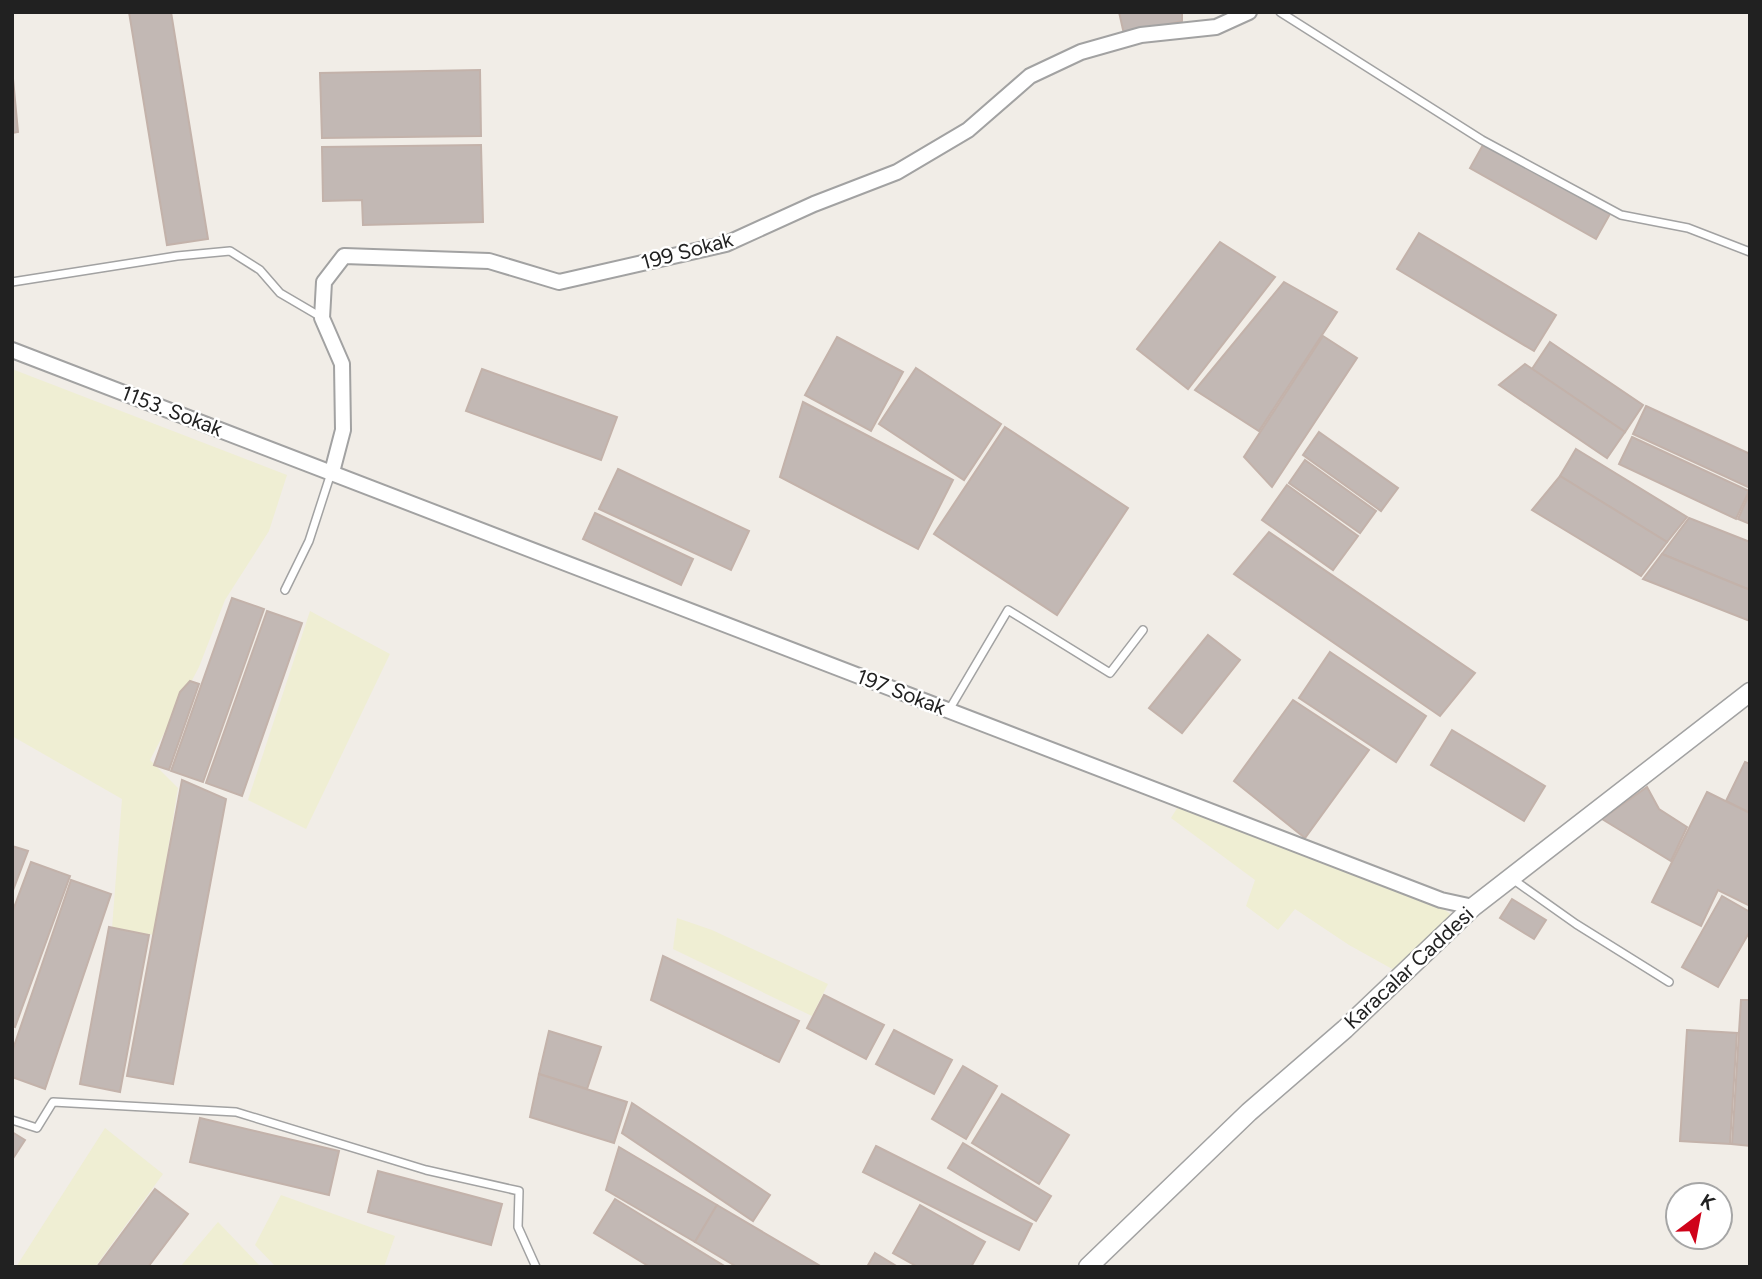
<svg xmlns="http://www.w3.org/2000/svg" width="1762" height="1279" viewBox="0 0 1762 1279" font-family="Figtree,sans-serif">
  <style>
    .farmland { fill: #efeed3 }
    .building { fill: #c2b8b4; stroke: #c3b2aa; stroke-width: 2 }
    .lines { fill: none; stroke-linecap: round; stroke-linejoin: round }
    .service-casing { stroke: #a2a2a2; stroke-width: 10 }
    .minor-casing { stroke: #a2a2a2; stroke-width: 18 }
    .tertiary-casing { stroke: #a2a2a2; stroke-width: 21 }
    .service { stroke: #fff; stroke-width: 7 }
    .minor { stroke: #fff; stroke-width: 14 }
    .tertiary { stroke: #fff; stroke-width: 18 }
    .labels { text-anchor: middle; stroke-width: 5; stroke-linejoin: round; paint-order: stroke }
    .street-label { font-size: 21px; fill: #212121; stroke: #fff }
  </style>
  <rect width="100%" height="100%" fill="#f1ede7"/>
  <g class="farmland">
    <path d="M 12,369 L 287,475 L 269,531 L 225,600 L 199,667 L 150,760 L 178,788 L 154,935 L 112,928 L 122,799 L 12,736 Z"/>
    <path d="M 310,611 L 390,654 L 306,829 L 248,800 Z"/>
    <path d="M 1179,805 L 1445,910 L 1454,917 L 1394,970 L 1349,945 L 1295,909 L 1278,930 L 1246,906 L 1255,880 L 1171,818 Z"/>
    <path d="M 677,918 L 712,930 L 828,984 L 812,1016 L 673,949 Z"/>
    <path d="M 105,1128 L 163,1174 L 95,1267 L 16,1267 Z"/>
    <path d="M 281,1195 L 395,1236 L 384,1267 L 276,1267 L 255,1245 Z"/>
    <path d="M 218,1222 L 261,1267 L 180,1267 Z"/>
  </g>
  <g class="building">
    <path d="M 129,12 L 171,12 L 208,239 L 167,245 Z"/>
    <path d="M 1119,12 L 1182,12 L 1182,21 L 1124,34 Z"/>
    <path d="M 12,68 L 18,132 L 12,133 Z"/>
    <path d="M 480,70 L 481,136 L 322,138 L 320,73 Z"/>
    <path d="M 1484,143 L 1610,214 L 1596,239 L 1470,168 Z"/>
    <path d="M 481,145 L 483,222 L 363,225 L 362,200 L 323,201 L 322,147 Z"/>
    <path d="M 1419,233 L 1556,315 L 1534,351 L 1397,269 Z"/>
    <path d="M 1220,242 L 1275,277 L 1188,389 L 1137,349 Z"/>
    <path d="M 1284,282 L 1337,312 L 1259,431 L 1195,390 Z"/>
    <path d="M 1323,336 L 1357,358 L 1272,487 L 1244,457 Z"/>
    <path d="M 837,337 L 903,372 L 871,431 L 805,395 Z"/>
    <path d="M 1550,342 L 1643,405 L 1625,432 L 1532,369 Z"/>
    <path d="M 1525,364 L 1625,432 L 1607,458 L 1499,385 Z"/>
    <path d="M 916,368 L 1001,424 L 964,480 L 879,424 Z"/>
    <path d="M 482,369 L 617,417 L 601,460 L 466,411 Z"/>
    <path d="M 803,402 L 953,480 L 918,549 L 780,477 Z"/>
    <path d="M 1646,406 L 1750,454 L 1750,488 L 1633,434 Z"/>
    <path d="M 1005,427 L 1128,508 L 1057,615 L 934,534 Z"/>
    <path d="M 1319,432 L 1398,488 L 1381,511 L 1303,455 Z"/>
    <path d="M 1632,437 L 1749,491 L 1736,519 L 1619,464 Z"/>
    <path d="M 1576,449 L 1687,517 L 1667,542 L 1560,476 Z"/>
    <path d="M 1305,460 L 1376,511 L 1360,533 L 1289,483 Z"/>
    <path d="M 618,469 L 749,531 L 731,570 L 599,509 Z"/>
    <path d="M 1560,476 L 1667,542 L 1641,576 L 1532,510 Z"/>
    <path d="M 1287,485 L 1358,536 L 1333,570 L 1262,520 Z"/>
    <path d="M 1750,492 L 1750,524 L 1738,519 Z"/>
    <path d="M 595,513 L 693,559 L 681,585 L 583,539 Z"/>
    <path d="M 1689,518 L 1750,542 L 1750,590 L 1662,554 Z"/>
    <path d="M 1269,532 L 1475,673 L 1440,716 L 1234,574 Z"/>
    <path d="M 1662,554 L 1750,590 L 1750,621 L 1643,579 Z"/>
    <path d="M 232,598 L 264,609 L 203,782 L 171,771 Z"/>
    <path d="M 267,611 L 302,623 L 242,796 L 206,783 Z"/>
    <path d="M 1208,635 L 1240,660 L 1182,733 L 1149,708 Z"/>
    <path d="M 1330,652 L 1426,716 L 1396,762 L 1299,698 Z"/>
    <path d="M 190,681 L 199,684 L 169,770 L 154,765 L 180,692 Z"/>
    <path d="M 1293,700 L 1369,750 L 1305,838 L 1234,781 Z"/>
    <path d="M 1452,730 L 1545,786 L 1524,821 L 1431,765 Z"/>
    <path d="M 1745,762 L 1750,764 L 1750,813 L 1726,801 Z"/>
    <path d="M 182,780 L 226,799 L 173,1084 L 127,1076 Z"/>
    <path d="M 1647,787 L 1659,809 L 1687,827 L 1671,861 L 1602,819 Z"/>
    <path d="M 1707,792 L 1750,813 L 1750,906 L 1718,890 L 1701,926 L 1652,902 Z"/>
    <path d="M 12,846 L 28,851 L 12,893 Z"/>
    <path d="M 31,862 L 70,876 L 15,1027 L 12,1026 L 12,913 Z"/>
    <path d="M 71,880 L 111,894 L 45,1089 L 12,1077 L 12,1052 Z"/>
    <path d="M 1722,896 L 1750,912 L 1750,931 L 1718,987 L 1682,967 Z"/>
    <path d="M 1512,899 L 1546,920 L 1534,939 L 1500,918 Z"/>
    <path d="M 109,927 L 149,935 L 120,1092 L 80,1084 Z"/>
    <path d="M 663,956 L 799,1021 L 779,1062 L 651,1000 Z"/>
    <path d="M 824,995 L 884,1025 L 866,1059 L 807,1028 Z"/>
    <path d="M 1741,1000 L 1750,1000 L 1750,1146 L 1732,1144 Z"/>
    <path d="M 894,1030 L 952,1060 L 934,1094 L 876,1064 Z"/>
    <path d="M 1687,1030 L 1737,1033 L 1730,1144 L 1680,1141 Z"/>
    <path d="M 549,1031 L 601,1047 L 587,1089 L 539,1074 Z"/>
    <path d="M 963,1066 L 997,1086 L 966,1139 L 932,1119 Z"/>
    <path d="M 539,1074 L 627,1102 L 614,1143 L 530,1117 Z"/>
    <path d="M 1002,1094 L 1069,1135 L 1039,1184 L 972,1143 Z"/>
    <path d="M 632,1103 L 770,1195 L 753,1221 L 622,1133 Z"/>
    <path d="M 200,1118 L 339,1151 L 329,1195 L 190,1162 Z"/>
    <path d="M 12,1132 L 25,1140 L 12,1160 Z"/>
    <path d="M 963,1143 L 1051,1196 L 1036,1221 L 948,1168 Z"/>
    <path d="M 876,1146 L 1032,1224 L 1019,1250 L 863,1172 Z"/>
    <path d="M 619,1147 L 717,1205 L 695,1242 L 606,1190 Z"/>
    <path d="M 378,1171 L 502,1204 L 491,1245 L 368,1212 Z"/>
    <path d="M 155,1189 L 188,1214 L 148,1267 L 97,1267 Z"/>
    <path d="M 615,1199 L 726,1267 L 650,1267 L 594,1233 Z"/>
    <path d="M 717,1205 L 822,1267 L 737,1267 L 695,1242 Z"/>
    <path d="M 920,1205 L 985,1242 L 971,1267 L 918,1267 L 893,1253 Z"/>
    <path d="M 875,1253 L 898,1267 L 867,1267 Z"/>
  </g>
  <g class="lines">
    <defs>
      <g id="service">
        <path d="M 1280,12 L 1482,140 L 1621,215 L 1688,228 L 1750,252"/>
        <path d="M 12,282 L 177,256 L 230,251 L 260,270 L 280,293 L 321,317"/>
        <path d="M 285,590 L 309,541 L 331,473"/>
        <path d="M 949,710 L 1008,610 L 1110,673 L 1143,630"/>
        <path d="M 1511,878 L 1576,924 L 1669,982"/>
        <path d="M 12,1120 L 37,1128 L 53,1102 L 236,1112 L 426,1170 L 519,1191 L 518,1227 L 536,1267"/>
      </g>
      <g id="minor">
        <path d="M 12,350 L 1441,900 L 1473,907"/>
        <path d="M 332,472 L 343,430 L 342,364 L 322,318 L 324,282 L 344,256 L 489,261 L 559,282 L 726,244 L 814,204 L 897,172 L 968,130 L 1030,76 L 1081,52 L 1141,35 L 1216,27 L 1249,12"/>
      </g>
      <path id="tertiary" d="M 1088,1267 L 1249,1112 L 1345,1029 L 1473,907 L 1750,692"/>
    </defs>
    <use href="#service" class="service-casing"/>
    <use href="#minor" class="minor-casing"/>
    <use href="#tertiary" class="tertiary-casing"/>
    <use href="#service" class="service"/>
    <use href="#minor" class="minor"/>
    <use href="#tertiary" class="tertiary"/>
  </g>
  <g class="labels">
    <g class="street-label">
      <text transform="translate(687 251) rotate(-15)" y="7">199 Sokak</text>
      <text transform="translate(172 411) rotate(21)" y="7">1153. Sokak</text>
      <text transform="translate(901 692) rotate(21)" y="7">197 Sokak</text>
      <text transform="translate(1409 968) rotate(-43)" y="7">Karacalar Caddesi</text>
    </g>
  </g>
  <rect width="1762" height="1279" fill="none" stroke="#212121" stroke-width="28"/>
  <g transform="translate(1699 1216) rotate(32)"><circle r="33" fill="#ffffff" stroke="#a6a6a6" stroke-width="2"/>
  <path d="M0-5L12 26L0 18L-12 26Z" fill="#cf031a"/>
  <text y="-10" font-size="19" font-weight="bold" text-anchor="middle" fill="#212121">K</text>
  </g>
</svg>
